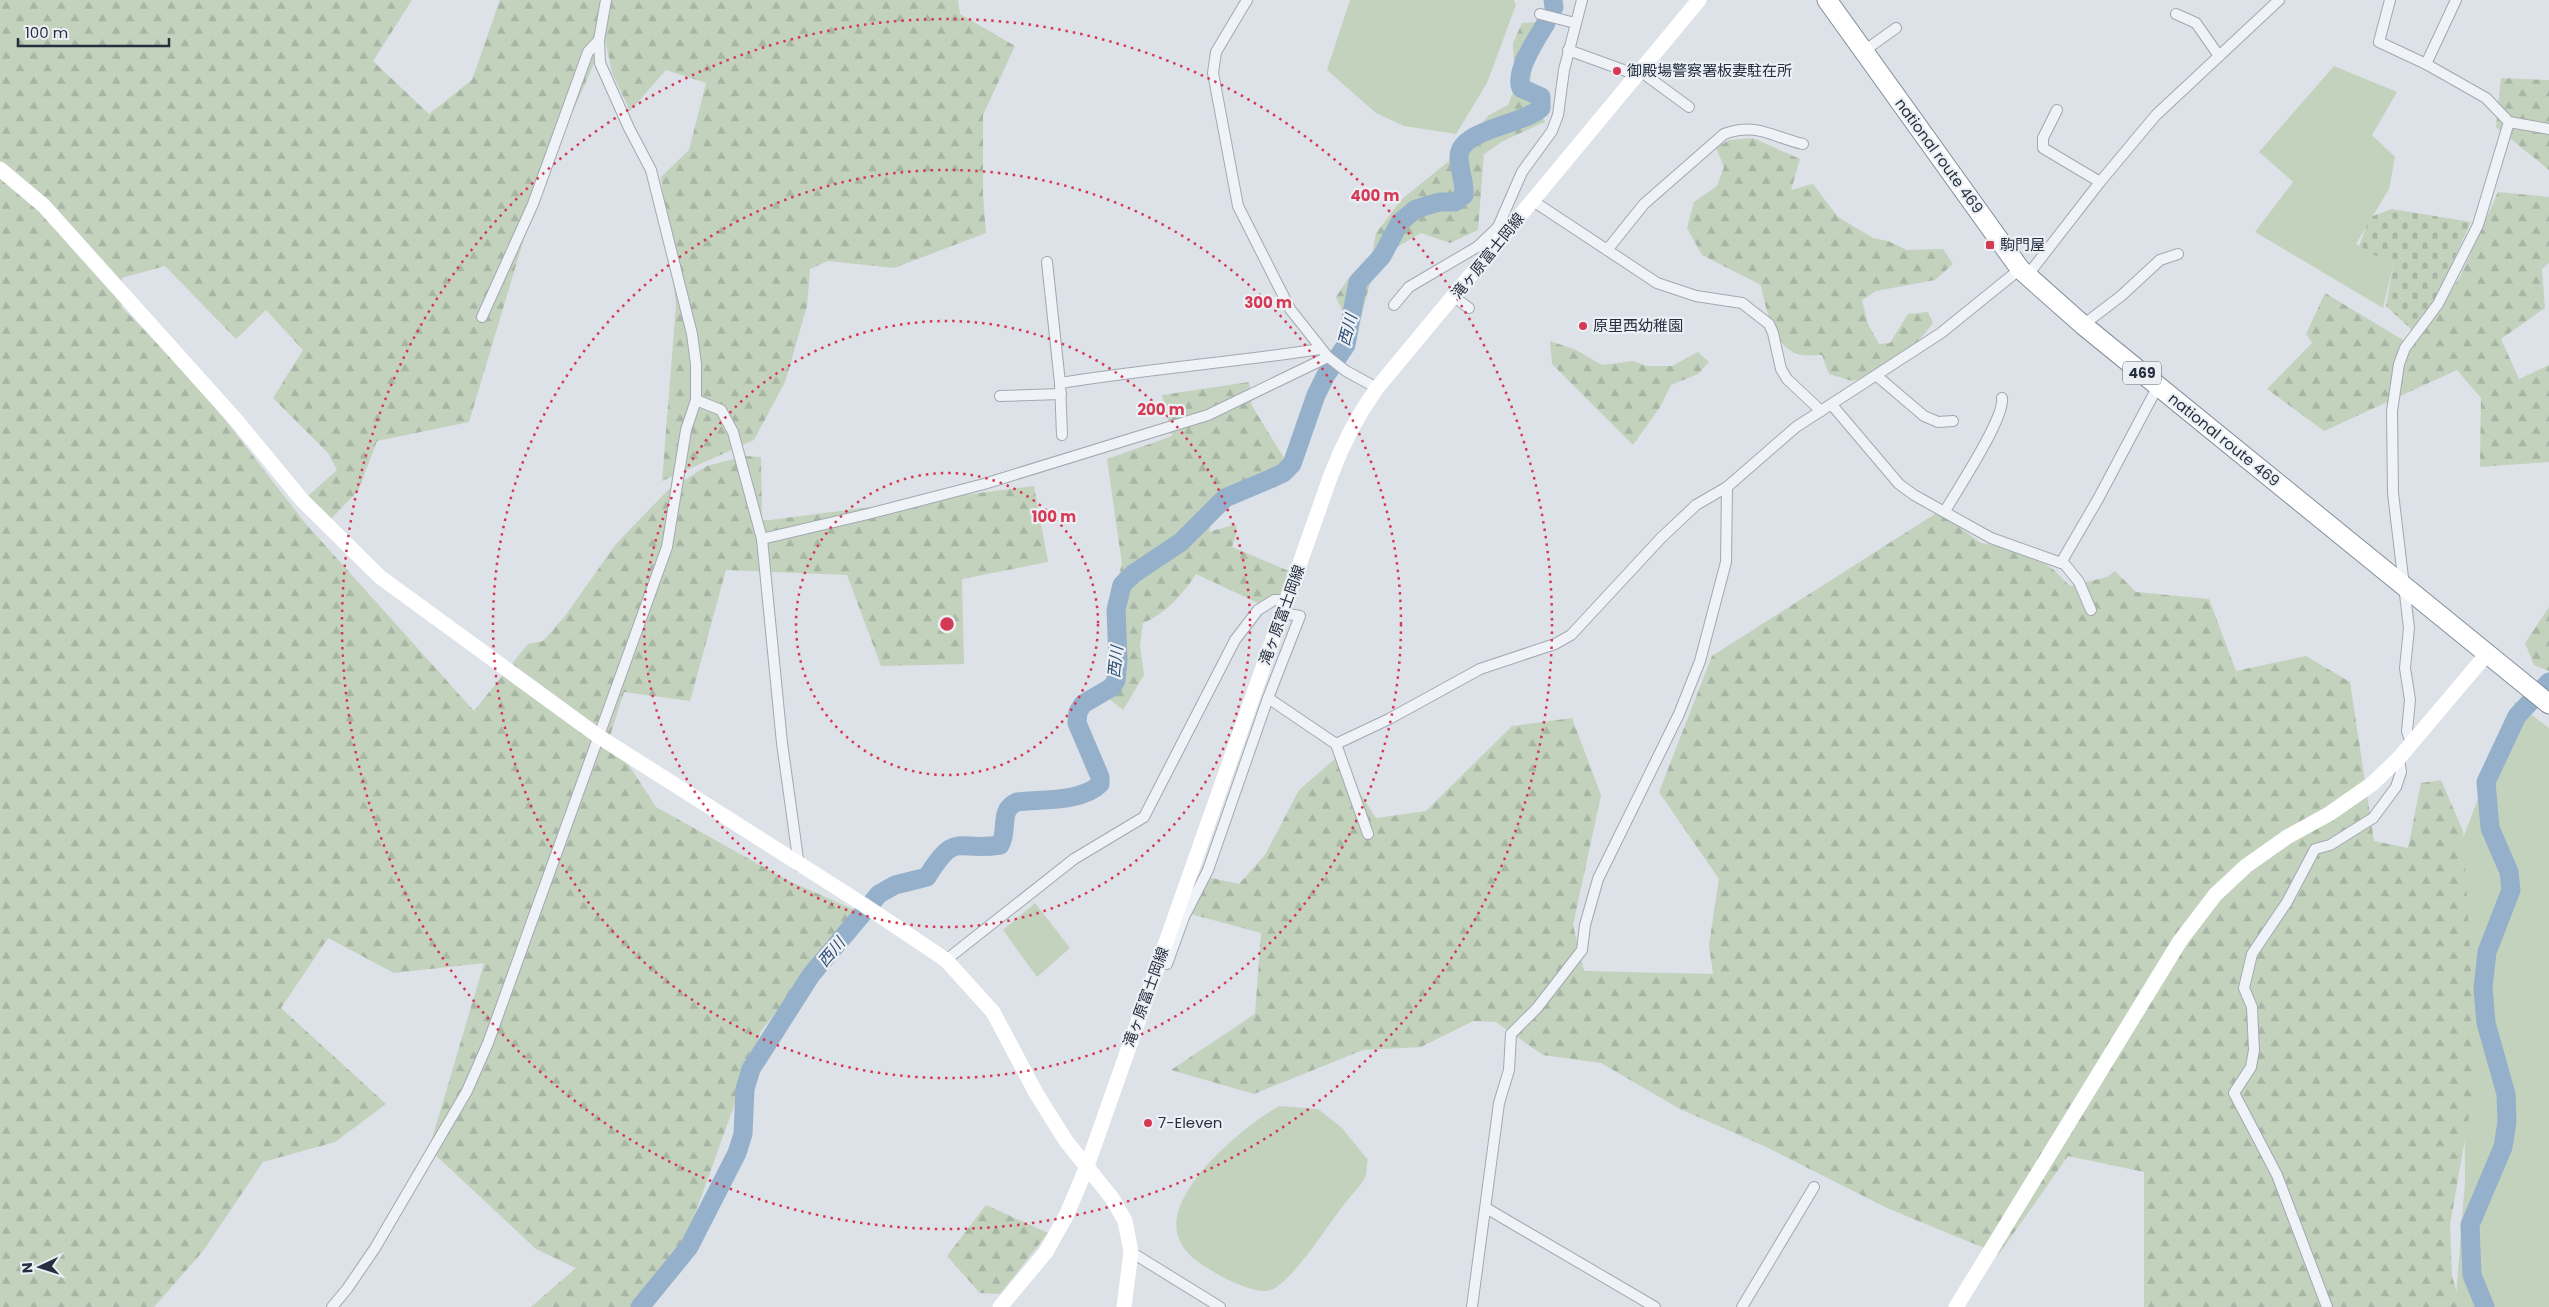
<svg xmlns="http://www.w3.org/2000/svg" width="2549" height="1307" viewBox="0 0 2549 1307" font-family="Poppins,'Noto Sans JP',sans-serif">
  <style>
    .green { fill: #c3d2bd }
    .forest { fill: url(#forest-firs) }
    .cemetery { fill: url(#cemetery-stones) }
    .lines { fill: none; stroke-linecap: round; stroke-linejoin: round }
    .river { stroke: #95b0ca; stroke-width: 19 }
    .street-casing { stroke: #a2a8b2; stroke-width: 12 }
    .highway-casing { stroke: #838f9f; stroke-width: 21 }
    .street { stroke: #eff2f6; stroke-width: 10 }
    .secondary { stroke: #fff; stroke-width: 15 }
    .highway { stroke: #fff; stroke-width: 19 }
    .ring { fill: none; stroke: #d53954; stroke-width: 2.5; stroke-dasharray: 2.5 5 }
    .poi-dot { fill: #d53954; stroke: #ecf0f5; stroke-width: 2 }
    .labels { text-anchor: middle; stroke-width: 4.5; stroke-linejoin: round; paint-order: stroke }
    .shield { fill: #ecf0f5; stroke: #616976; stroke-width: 1 }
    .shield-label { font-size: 14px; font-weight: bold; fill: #252f3f }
    .poi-label { font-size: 15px; fill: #252f3f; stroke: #ecf0f5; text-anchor: start }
    .street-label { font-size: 15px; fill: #252f3f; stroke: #ecf0f5 }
    .water-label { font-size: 16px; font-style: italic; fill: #2d4f75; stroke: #ecf0f5 }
    .centre { fill: #d53954; stroke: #ecf0f5; stroke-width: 2.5 }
    .ring-label { font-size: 15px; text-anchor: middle; font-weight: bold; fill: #d53954; stroke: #ecf0f5; stroke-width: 4.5; stroke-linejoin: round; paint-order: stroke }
  </style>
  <defs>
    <pattern id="forest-firs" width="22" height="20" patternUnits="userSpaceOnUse" patternTransform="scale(1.25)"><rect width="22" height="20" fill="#c3d2bd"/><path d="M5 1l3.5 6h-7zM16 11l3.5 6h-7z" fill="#a7b5a4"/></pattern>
    <pattern id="cemetery-stones" width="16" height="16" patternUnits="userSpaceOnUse" patternTransform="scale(1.25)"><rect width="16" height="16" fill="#c3d2bd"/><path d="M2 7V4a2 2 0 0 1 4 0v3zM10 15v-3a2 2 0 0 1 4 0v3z" fill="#a7b5a4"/></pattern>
  </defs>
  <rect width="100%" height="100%" fill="#dde1e8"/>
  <g class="green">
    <path d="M 1350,0 L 1514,0 L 1516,5 L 1487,83 L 1456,134 L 1404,126 L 1376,113 L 1327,70 Z"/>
    <path d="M 2334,66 L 2397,92 L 2372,135 L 2395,157 L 2389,189 L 2356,244 L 2393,266 L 2383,308 L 2255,232 L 2293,182 L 2259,152 Z"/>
    <path d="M 2515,702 L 2549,728 L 2549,1307 L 2458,1307 L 2456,1297 L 2465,1181 L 2463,838 Z"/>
    <path d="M 1035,903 L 1070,948 L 1037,977 L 1003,930 Z"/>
    <path d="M 1279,1106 L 1318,1109 L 1342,1128 L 1368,1160 C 1366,1165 1367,1170 1366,1175 C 1363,1184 1352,1194 1346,1202 C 1326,1227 1310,1255 1288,1277 C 1282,1283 1274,1291 1265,1291 C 1251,1292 1221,1277 1209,1269 C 1197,1262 1186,1254 1180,1241 C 1158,1195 1245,1125 1279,1106 Z"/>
  </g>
  <g class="forest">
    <path d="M 0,0 L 412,0 L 373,61 L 429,114 L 472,80 L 500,0 L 958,0 L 960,14 L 1015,46 L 983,115 L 983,194 L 986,233 L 894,268 L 828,261 L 810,269 L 807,306 L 785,382 L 754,440 L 662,481 L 676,305 L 661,177 L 689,150 L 706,83 L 666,70 L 630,111 L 612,73 L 605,39 L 540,185 L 469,422 L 377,441 L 358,491 L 328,522 L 308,496 L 337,470 L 328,453 L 273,398 L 303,350 L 266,310 L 236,339 L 165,266 L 122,278 L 122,307 L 205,394 L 305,523 L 474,711 L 528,644 L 543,641 L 565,616 L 616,544 L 668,490 L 707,466 L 745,456 L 761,457 L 762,521 L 1034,486 L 1048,562 L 962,579 L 964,664 L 881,666 L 847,575 L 726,570 L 690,701 L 624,692 L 610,736 L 656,807 L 787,880 L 857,911 L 761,1031 L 678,1261 L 646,1307 L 531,1307 L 576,1268 L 536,1249 L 429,1149 L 484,963 L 394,973 L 328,938 L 281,1008 L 386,1104 L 335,1142 L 263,1162 L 203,1251 L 154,1307 L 0,1307 Z"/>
    <path d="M 1536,22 L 1530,86 L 1545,122 L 1503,141 L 1484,154 L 1478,230 L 1450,243 L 1421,233 L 1383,255 L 1370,283 L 1361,317 L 1342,310 L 1336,297 L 1348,279 L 1371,259 L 1376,233 L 1402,199 L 1449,161 L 1489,115 L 1508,105 L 1515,88 L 1513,43 L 1522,23 Z"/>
    <path d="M 2501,78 L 2549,80 L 2549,170 L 2496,127 Z"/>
    <path d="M 1753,138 L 1800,159 L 1791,190 L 1813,184 L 1838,217 L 1873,238 L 1888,241 L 1907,250 L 1943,249 L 1953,264 L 1935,280 L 1876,291 L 1862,300 L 1868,324 L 1879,344 L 1890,343 L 1908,314 L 1928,312 L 1933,323 L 1915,345 L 1863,378 L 1852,381 L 1829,374 L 1822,355 C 1816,355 1809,356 1802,355 C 1775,352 1765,307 1761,285 L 1702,255 L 1687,228 L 1694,202 L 1717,186 L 1724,167 L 1716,148 L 1729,140 Z"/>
    <path d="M 2498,192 L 2549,197 L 2549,263 L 2542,269 L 2545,308 L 2501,339 L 2519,379 L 2549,365 L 2549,462 L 2480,467 L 2481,398 L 2457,370 L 2324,431 L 2267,389 L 2312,343 L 2306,334 L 2325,293 L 2413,346 L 2460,277 Z"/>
    <path d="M 1550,341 L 1576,350 L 1602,365 L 1633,361 L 1647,366 L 1672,366 L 1698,352 L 1709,362 L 1698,374 L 1671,385 L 1660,407 L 1633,445 L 1552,364 Z"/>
    <path d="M 1249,382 L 1252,406 L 1295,476 L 1214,513 L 1209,532 L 1236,524 L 1237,531 L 1232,547 L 1291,572 L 1281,593 L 1258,603 L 1196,574 C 1184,593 1164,615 1143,623 L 1140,646 L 1144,675 L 1123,710 L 1107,697 L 1115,671 L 1110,606 L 1122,564 L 1107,459 L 1172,436 L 1162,395 Z"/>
    <path d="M 1938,512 L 1981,543 L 2025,550 L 2054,570 L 2070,586 L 2107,577 L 2115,571 L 2136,592 L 2209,599 L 2236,671 L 2306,656 L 2350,682 L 2374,841 L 2408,848 L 2421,783 L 2441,780 L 2463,831 L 2477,1070 L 2450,1225 L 2452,1276 L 2461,1307 L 2144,1307 L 2144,1172 L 2068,1156 L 1999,1254 L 1889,1209 L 1764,1146 L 1680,1109 L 1601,1063 L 1543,1055 L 1496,1022 L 1473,1021 L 1421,1047 L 1363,1050 L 1254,1094 L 1171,1070 L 1255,1014 L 1261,933 L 1191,914 L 1202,876 L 1239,884 L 1265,855 L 1299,790 L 1337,757 L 1376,818 L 1426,811 L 1512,726 L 1572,718 L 1601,795 L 1573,925 L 1584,971 L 1713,974 L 1709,945 L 1719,879 L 1659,792 L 1712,656 Z"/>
    <path d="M 2549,607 L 2549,671 L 2534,665 L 2525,643 Z"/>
    <path d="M 986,1205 L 1048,1233 L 1000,1294 L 980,1293 L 947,1256 Z"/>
  </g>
  <path class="cemetery" d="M 2392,209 L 2471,222 L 2436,298 L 2412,330 L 2386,306 L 2393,266 L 2359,246 L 2370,217 Z"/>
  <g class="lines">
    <g class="river">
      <path d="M 1553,0 L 1554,7"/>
      <path d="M 640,1307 L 689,1247 L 737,1153 L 743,1134 L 745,1089 L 751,1069 L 811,975 L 879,894 L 895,885 L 927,877 C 956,830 956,852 1000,845 C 1009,830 998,810 1017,802 C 1042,799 1082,802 1100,784 L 1100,777 L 1077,723 L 1078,712 L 1083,704 L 1112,687 L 1116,680 L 1118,660 L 1116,610 L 1122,585 L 1133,574 L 1181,542 L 1225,498 L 1270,479 L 1283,473 L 1292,464 L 1316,395 L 1326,375 L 1346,345 L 1358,282 L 1382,256 L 1400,222 L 1416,209 L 1439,202 L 1455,202 L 1464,195 C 1465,182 1459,170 1459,157 C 1459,129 1523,125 1541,108 L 1541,97 L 1521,88 C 1514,72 1537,38 1546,23"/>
      <path d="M 2485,1307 L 2472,1275 L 2470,1225 L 2503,1147 L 2507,1122 L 2506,1094 L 2486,1023 L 2483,988 L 2487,952 L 2511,890 L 2509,872 L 2490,828 L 2486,782 L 2517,716 L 2549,682"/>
    </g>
    <defs>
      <g id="street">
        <path d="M 1247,0 L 1216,52 L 1213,73 L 1238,206 L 1290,309 L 1328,357 L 1346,371 L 1377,388"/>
        <path d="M 2390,0 L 2379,42 L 2426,64 L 2486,98 L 2509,122 L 2549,129"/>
        <path d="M 1540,14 L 1575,23"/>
        <path d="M 2176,14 L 2196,23 L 2219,56"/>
        <path d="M 1568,50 L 1637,75"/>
        <path d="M 1864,51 L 1896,28"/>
        <path d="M 2426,64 L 2456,0"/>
        <path d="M 1640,71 L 1689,107"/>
        <path d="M 2057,110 L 2043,138 L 2043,148 L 2100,182"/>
        <path d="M 1533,201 L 1657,283 L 1696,296 L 1742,303 L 1769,324 L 1773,333 L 1781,369 L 1787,379 L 1821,411"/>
        <path d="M 1506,233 L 1498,227 L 1522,172 L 1552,131 L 1558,115 L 1564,70 L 1582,0"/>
        <path d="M 1607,250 L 1644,204 L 1724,134 C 1757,122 1772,137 1803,144"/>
        <path d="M 1047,262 L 1060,383"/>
        <path d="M 2027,276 L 2100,182 L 2156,115 L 2279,0"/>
        <path d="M 1454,297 L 1469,308"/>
        <path d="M 1394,305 L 1409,287 L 1477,247 L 1498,227"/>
        <path d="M 482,317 L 533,204 L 588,52 L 599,40"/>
        <path d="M 2083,325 L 2121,296 L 2160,260 L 2178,254"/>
        <path d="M 1877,376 L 1924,416 L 1938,422 L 1953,421"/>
        <path d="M 1000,396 L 1061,394"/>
        <path d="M 696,400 L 721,410 L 733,432 L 762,539 L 782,743 L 799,866"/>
        <path d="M 1832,405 L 1899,484 L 1914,495 L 1991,538 L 2061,563 L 2062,561 L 2079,582 L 2091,610"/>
        <path d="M 1062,435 L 1060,383 C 1147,369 1234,362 1321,349"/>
        <path d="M 1945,511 C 1957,490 2005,418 2002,398"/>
        <path d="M 762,539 L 868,514 L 984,484 L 1208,415 L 1328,357"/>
        <path d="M 2062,561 L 2098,499 L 2158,386"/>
        <path d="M 1268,698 L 1336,744"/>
        <path d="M 2411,743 L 2407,731 L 2410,700 L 2405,668 L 2409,628 L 2393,493 L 2392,411 L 2399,364 L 2405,348 L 2438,304 L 2478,225 L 2509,122"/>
        <path d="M 1368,834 L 1336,744 L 1389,719 L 1480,669 L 1555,644 L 1571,635 L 1661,538 L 1696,505 L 1727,487 L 1796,427 L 1941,333 L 2020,269"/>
        <path d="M 946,960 L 1074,859 L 1144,817 L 1235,640 L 1258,610 L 1274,600 L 1287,600"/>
        <path d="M 1167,964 L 1184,917 L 1208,870 L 1268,698 L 1300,616 L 1282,613"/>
        <path d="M 1486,1208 L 1655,1307"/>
        <path d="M 1131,1252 L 1220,1307"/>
        <path d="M 332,1307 L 347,1289 L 375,1248 L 467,1091 L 488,1043 L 667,547 L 686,430 L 696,400 L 696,364 L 692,334 L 651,170 L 629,128 L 600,63 L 599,40 L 606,0"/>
        <path d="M 1472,1307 L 1499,1103 L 1509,1070 L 1511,1034 L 1537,1008 L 1582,950 L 1585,925 L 1598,879 L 1679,714 L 1700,661 L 1726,562 L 1727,487"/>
        <path d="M 1742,1307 L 1814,1187"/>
        <path d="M 2327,1307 L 2277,1175 L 2234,1093 L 2251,1067 L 2254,1050 L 2252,1007 L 2244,988 L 2252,954 L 2287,902 L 2315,849 L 2330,845 L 2373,818 L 2396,787 L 2401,772 L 2399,758"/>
      </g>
      <path id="highway" d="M 1827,0 L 2020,269 L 2083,325 L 2549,704"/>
    </defs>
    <use href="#street" class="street-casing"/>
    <use href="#highway" class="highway-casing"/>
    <use href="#street" class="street"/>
    <g class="secondary">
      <path d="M 0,169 L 44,206 L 236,420 L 302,500 L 380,577 L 598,736 L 864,905 L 946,960 L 993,1012 L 1036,1093 L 1066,1141 L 1112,1198 L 1125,1221 L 1131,1252 L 1124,1307"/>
      <path d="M 1000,1307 L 1046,1252 L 1067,1214 L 1087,1166 L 1331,475 C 1343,443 1357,416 1377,388 L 1699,0"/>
      <path d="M 1956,1307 L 2180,941 L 2215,895 L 2246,866 L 2287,837 L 2329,814 L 2372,784 L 2399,758 L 2486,655"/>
    </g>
    <use href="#highway" class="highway"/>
  </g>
  <g class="ring">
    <circle cx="947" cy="624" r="151"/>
    <circle cx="947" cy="624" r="303"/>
    <circle cx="947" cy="624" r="454"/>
    <circle cx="947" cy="624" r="605"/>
  </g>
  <g class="poi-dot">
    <circle cx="1617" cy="71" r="5"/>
    <rect x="1985" y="240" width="10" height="10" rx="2.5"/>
    <circle cx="1583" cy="326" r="5"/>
    <circle cx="1148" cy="1123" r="5"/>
  </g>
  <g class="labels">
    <rect class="shield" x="2123" y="361.5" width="38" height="23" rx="4"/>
    <g class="shield-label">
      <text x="2142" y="378">469</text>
    </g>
    <g class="poi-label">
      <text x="1627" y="76">御殿場警察署板妻駐在所</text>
      <text x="2000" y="250">駒門屋</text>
      <text x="1593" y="331">原里西幼稚園</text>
      <text x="1158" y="1128">7-Eleven</text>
    </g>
    <g class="street-label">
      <text transform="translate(1939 156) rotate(54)" y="5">national route 469</text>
      <text transform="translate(1488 256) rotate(-51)" y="5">滝ヶ原富士岡線</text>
      <text transform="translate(2224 440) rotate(39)" y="5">national route 469</text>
      <text transform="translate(1282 615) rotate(-70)" y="5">滝ヶ原富士岡線</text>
      <text transform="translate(1146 997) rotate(-70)" y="5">滝ヶ原富士岡線</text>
    </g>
    <g class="water-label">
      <text transform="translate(1347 330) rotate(-75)" y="6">西川</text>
      <text transform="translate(1115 662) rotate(-84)" y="6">西川</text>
      <text transform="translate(831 952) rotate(-50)" y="6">西川</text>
    </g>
  </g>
  <circle cx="947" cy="624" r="8" class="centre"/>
  <g class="ring-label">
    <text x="1375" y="201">400 m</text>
    <text x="1268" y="308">300 m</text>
    <text x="1161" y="415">200 m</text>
    <text x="1054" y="522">100 m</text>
  </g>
  <g transform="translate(40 1267) rotate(266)" stroke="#ecf0f5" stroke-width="4" paint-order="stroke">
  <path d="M0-4L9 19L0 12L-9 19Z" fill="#252f3f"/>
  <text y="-8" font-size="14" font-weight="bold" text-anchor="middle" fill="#252f3f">N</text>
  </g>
  <path d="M18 38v8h151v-8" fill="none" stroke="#252f3f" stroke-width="2.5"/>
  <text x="25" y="38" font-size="15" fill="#252f3f" stroke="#ecf0f5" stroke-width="4" paint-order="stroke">100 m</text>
</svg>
